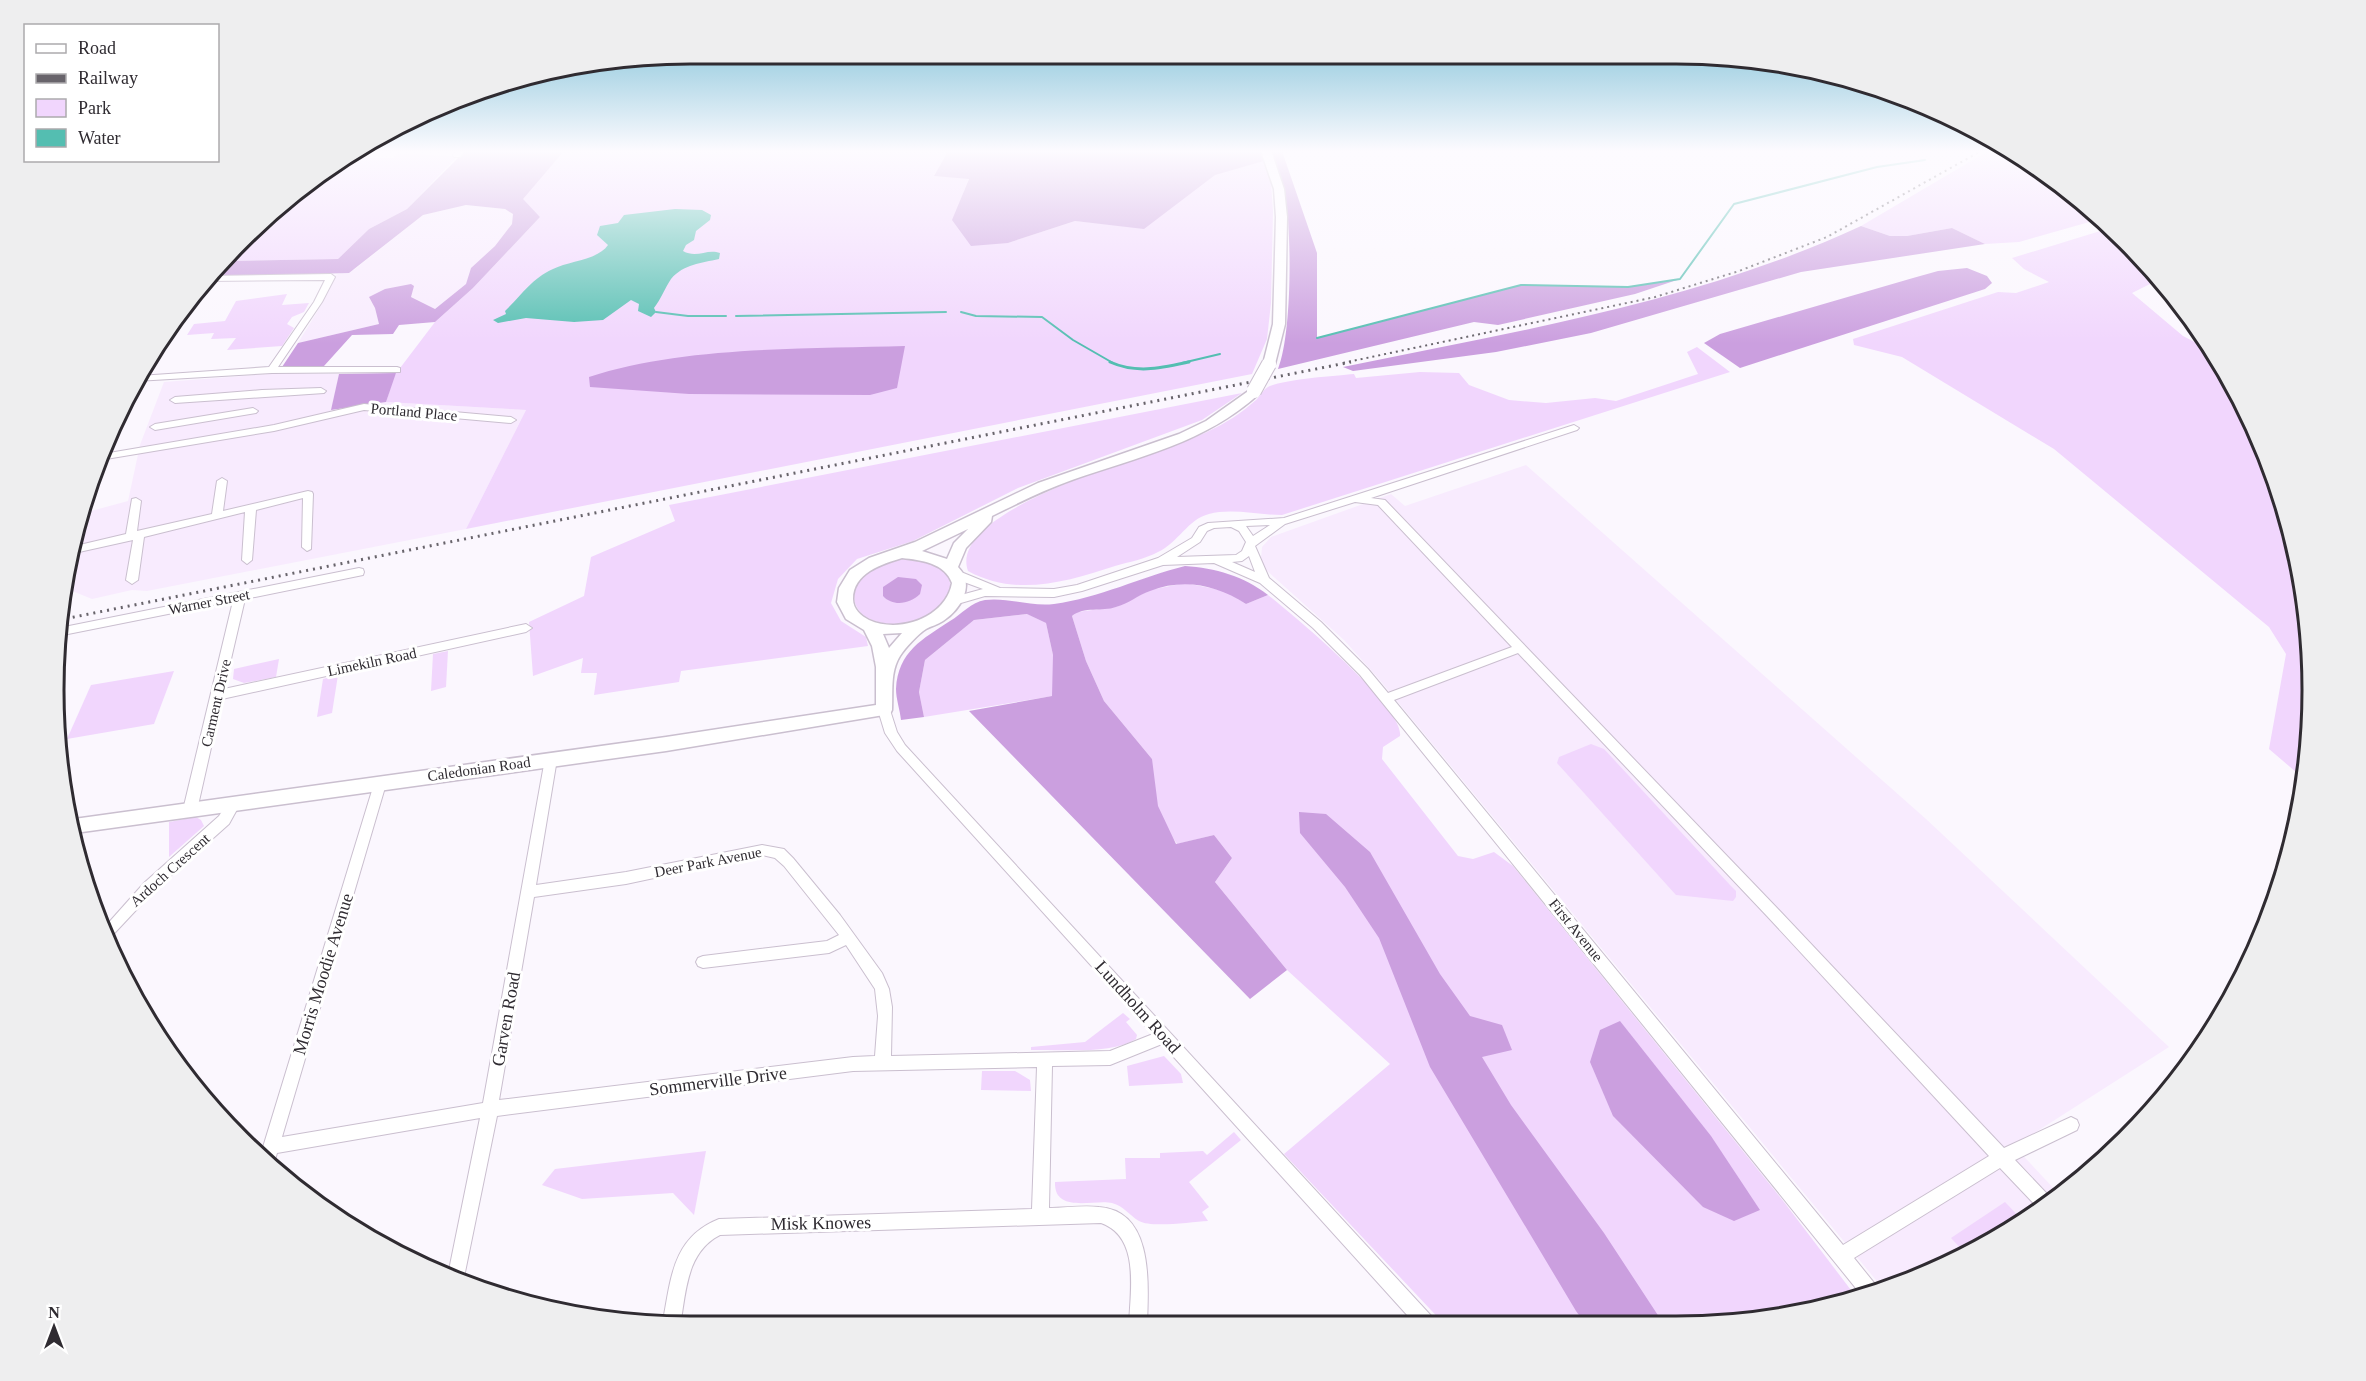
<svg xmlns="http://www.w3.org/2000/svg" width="2366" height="1381" viewBox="0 0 2366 1381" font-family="Georgia,serif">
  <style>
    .built { fill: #f8ebfe }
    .green { fill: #f1d6fd }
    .forest { fill: #cb9fdf }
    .water { fill: #54beb1 }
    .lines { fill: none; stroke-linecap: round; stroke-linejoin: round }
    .stream-far1 { stroke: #54beb1; stroke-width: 2 }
    .stream { stroke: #54beb1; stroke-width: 3 }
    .minor-casing { stroke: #cabfcf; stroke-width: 2 }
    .major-casing { stroke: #cabfcf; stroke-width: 3 }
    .minor { fill: #fff; fill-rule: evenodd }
    .major { fill: #fff; fill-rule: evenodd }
    .rail-far1 { stroke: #68646b; stroke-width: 2; stroke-dasharray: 2 4; stroke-linecap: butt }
    .rail { stroke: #68646b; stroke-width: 3; stroke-dasharray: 2 5; stroke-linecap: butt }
    .major-bridge-casing { stroke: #cabfcf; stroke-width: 16; stroke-linecap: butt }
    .major-bridge { stroke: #fff; stroke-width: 14 }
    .labels { text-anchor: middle; stroke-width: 6; stroke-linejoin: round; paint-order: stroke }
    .street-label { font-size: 15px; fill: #2f2b31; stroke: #fff }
    .near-street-label { font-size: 18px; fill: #2f2b31; stroke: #fff }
    .rim { fill: none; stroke: #2f2b31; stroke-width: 3 }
  </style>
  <rect width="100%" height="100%" fill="#fbf7fe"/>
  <g class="built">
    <path d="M 466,205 L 505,209 L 513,214 L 512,224 L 495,246 L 471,268 L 466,284 L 435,309 L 410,296 L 369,297 L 375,308 L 379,324 L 298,343 L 320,307 L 335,275 L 355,269 L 423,215 Z"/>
    <path d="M 269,374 L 339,374 L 332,410 L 386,402 L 526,410 L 466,529 L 147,591 L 132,590 L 92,599 L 65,588 L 80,514 L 128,501 L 140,445 L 164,382 Z"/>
    <path d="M 1526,465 L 1926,819 L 2169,1047 L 2014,1146 L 2058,1193 L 1994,1242 L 1885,1291 L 1378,678 L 1344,640 L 1265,569 L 1261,558 L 1262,547 L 1271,537 L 1391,494 L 1405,506 Z"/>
  </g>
  <g class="green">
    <path d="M 564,151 L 948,151 L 934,176 L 969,178 L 953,220 L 1008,243 L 1075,221 L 1144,228 L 1215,174 L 1264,161 L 1271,182 L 1273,211 L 1271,303 L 1267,339 L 1252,374 L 466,529 L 526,410 L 386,402 L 394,376 L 435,322 L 473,288 L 540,217 L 522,199 Z"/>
    <path d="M 1988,151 L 2007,151 L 2029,161 L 2100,219 L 2019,242 L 1985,244 L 1952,228 L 1907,236 L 1890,236 L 1861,226 Z"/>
    <path d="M 397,154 L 458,156 L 407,209 L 369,229 L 338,259 L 231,261 L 233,250 L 240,241 L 303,185 L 347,158 L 394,158 Z"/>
    <path d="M 2110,228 L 2125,240 L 2158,280 L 2132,293 L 2183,336 L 2212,351 L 2263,447 L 2300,566 L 2312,690 L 2303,778 L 2269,749 L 2286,654 L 2269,627 L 2054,449 L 1902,357 L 1854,345 L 1853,339 L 1998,292 L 2016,293 L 2049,282 L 2024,269 L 2012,258 Z"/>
    <path d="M 287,294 L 282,305 L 309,303 L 304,312 L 292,317 L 287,324 L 294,328 L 282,346 L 227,350 L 236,338 L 211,339 L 214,333 L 187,335 L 194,324 L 225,321 L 236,301 Z"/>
    <path d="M 1697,347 L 1730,372 L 1282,515 C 1259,515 1231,508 1209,514 C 1188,519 1178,543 1158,552 C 1145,559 1129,562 1115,566 C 1067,582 1015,597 968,571 C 945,507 1164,452 1207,432 C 1226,423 1240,414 1256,400 C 1260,396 1264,389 1268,387 C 1284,379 1335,376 1354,374 L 1356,378 L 1420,372 L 1459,373 L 1469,385 L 1509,400 L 1546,403 L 1595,398 L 1616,401 L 1698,374 L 1687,352 Z"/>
    <path d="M 1242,393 L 1202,420 L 1018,488 L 913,541 L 857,559 L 838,579 L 831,603 L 841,621 L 866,637 L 868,646 L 681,671 L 679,682 L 594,695 L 597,673 L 581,673 L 583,658 L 533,676 L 529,622 L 584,596 L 591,557 L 675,521 L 669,505 Z"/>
    <path d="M 905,559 C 994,564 934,641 875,621 C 845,611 850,581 875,567 C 884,562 895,560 905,559 Z"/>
    <path d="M 1185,583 L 1226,591 L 1246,604 L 1268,595 C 1292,614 1405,708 1400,736 L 1383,747 L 1382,759 L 1458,856 L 1473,859 L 1494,852 L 1513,866 L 1784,1202 L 1857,1298 L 1717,1326 L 1446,1326 L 1284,1154 L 1390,1064 L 1287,970 L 1215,882 L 1232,858 L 1214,835 L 1177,844 L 1152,807 L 1152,759 L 1104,701 L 1086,661 L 1072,616 L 1077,612 L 1116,607 L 1150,590 Z"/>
    <path d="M 1028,614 L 1046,623 L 1053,655 L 1053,696 L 924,717 L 919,692 L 925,660 L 974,620 Z"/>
    <path d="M 448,651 L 446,687 L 431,691 L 433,654 Z"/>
    <path d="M 279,659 L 276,677 L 244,683 L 233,679 L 234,669 Z"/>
    <path d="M 174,671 L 154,724 L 67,739 L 91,685 Z"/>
    <path d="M 338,675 L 332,713 L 317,717 L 323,679 Z"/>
    <path d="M 1591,744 L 1604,749 L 1730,885 L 1736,891 L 1736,897 L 1733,901 L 1676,895 L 1557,763 L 1559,757 Z"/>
    <path d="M 196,817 L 201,820 L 204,826 L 169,857 L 169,822 Z"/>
    <path d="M 1123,1013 L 1130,1019 L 1126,1022 L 1137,1035 L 1136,1039 C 1111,1055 1061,1049 1031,1050 L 1031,1047 L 1085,1042 Z"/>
    <path d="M 1164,1056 L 1181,1074 L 1183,1083 L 1129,1086 L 1127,1066 Z"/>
    <path d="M 982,1071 L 1015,1071 L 1030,1080 L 1031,1091 L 981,1090 Z"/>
    <path d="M 1234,1132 L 1241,1140 L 1189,1182 L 1209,1207 L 1202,1212 L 1208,1221 C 1191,1222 1151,1228 1139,1221 C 1129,1215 1124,1206 1112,1203 C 1094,1199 1054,1214 1055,1182 L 1126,1179 L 1125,1158 L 1160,1158 L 1160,1153 L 1203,1151 L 1207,1155 Z"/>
    <path d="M 706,1151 L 694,1215 L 673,1193 L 582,1199 L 542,1185 L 555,1169 Z"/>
    <path d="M 2005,1202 L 2022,1220 L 1994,1242 L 1966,1254 L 1951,1238 Z"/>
  </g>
  <g class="forest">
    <path d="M 465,151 L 564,151 L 523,199 L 540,217 L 473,288 L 435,322 L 399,325 L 393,334 L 352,335 L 324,366 L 282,367 L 298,343 L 379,324 L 375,308 L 369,297 L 385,289 L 411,284 L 414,286 L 411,297 L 435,309 L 466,284 L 471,268 L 495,246 L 512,224 L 513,214 L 505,209 L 466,205 L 423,215 L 349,273 L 211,277 L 233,250 L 231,261 L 338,259 L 369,229 L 407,209 Z"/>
    <path d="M 948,151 L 1260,151 L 1264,161 L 1215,175 L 1144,229 L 1075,221 L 1008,243 L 971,246 L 952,220 L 969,179 L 934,176 Z"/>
    <path d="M 1270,151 L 1282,151 L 1317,253 L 1317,338 L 1521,285 L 1628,287 L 1680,279 L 1635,294 L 1498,325 L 1474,322 L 1278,369 C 1292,334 1292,233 1285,194 C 1283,179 1277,165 1270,151 Z"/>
    <path d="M 1861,226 L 1890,236 L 1907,236 L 1952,228 L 1985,244 L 1801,272 L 1591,333 L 1496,352 L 1353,371 L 1343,367 C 1518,331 1697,302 1861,226 Z"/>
    <path d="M 1967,268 L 1987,276 L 1992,283 L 1985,289 L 1740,368 L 1704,343 L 1720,334 L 1913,278 L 1938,271 Z"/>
    <path d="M 905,346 L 897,388 L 870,395 L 689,394 L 590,387 L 589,377 C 682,346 807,349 905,346 Z"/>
    <path d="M 396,373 L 386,402 L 331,410 L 339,374 Z"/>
    <path d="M 1185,566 C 1215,568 1244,576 1268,595 L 1246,604 C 1216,585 1184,578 1150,591 C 1138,595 1128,604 1116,607 C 1102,612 1084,606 1072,616 L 1086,661 L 1104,701 L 1152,759 L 1158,806 L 1176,844 L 1214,835 L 1232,858 L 1215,882 L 1287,970 L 1250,999 L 969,711 L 1052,696 L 1053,655 L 1046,623 L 1027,614 L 974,620 L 925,660 L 919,692 L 924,717 L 901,720 C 900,710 896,699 896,689 C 898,651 923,639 950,621 C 962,614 971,602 985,600 C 1007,597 1031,607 1054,604 C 1099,598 1141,577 1185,566 Z"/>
    <path d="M 898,577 L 916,579 L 922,585 L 920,594 C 910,604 893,607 883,596 L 883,587 Z"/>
    <path d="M 1299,812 L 1326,814 L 1370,852 L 1440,974 L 1470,1016 L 1502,1025 L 1512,1050 L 1482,1057 L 1511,1105 L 1604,1233 L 1665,1326 L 1587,1326 L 1576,1311 L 1430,1067 L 1379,938 L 1345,887 L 1300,833 Z"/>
    <path d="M 1620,1021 L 1711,1136 L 1760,1210 L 1734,1221 L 1703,1207 L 1613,1116 L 1590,1062 L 1600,1030 Z"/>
  </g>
  <path class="water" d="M 675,209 L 702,210 L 711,215 L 710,220 L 696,231 L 694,240 L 686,245 L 683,251 C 697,259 707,248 720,253 L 719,259 C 701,263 684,264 671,279 C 665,288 661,299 654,308 L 656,312 L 651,317 L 638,311 L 639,304 L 631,300 L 603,320 L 574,322 L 526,318 L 498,323 L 493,320 L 506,314 L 505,311 C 522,295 531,279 553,269 C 569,261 598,260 608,245 L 597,235 L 600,226 L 618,223 L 624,215 Z"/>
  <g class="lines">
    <g class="stream-far1">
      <path d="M 656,312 L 688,316 L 726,316"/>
      <path d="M 961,312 L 976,316 L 1042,317 L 1073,340 L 1113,363"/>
      <path d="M 736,316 L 946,312"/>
      <path d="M 1317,338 L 1521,285 L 1628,287 L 1680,279 L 1734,204 L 1877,167 L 1925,160"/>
      <path d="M 1182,363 L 1220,354"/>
    </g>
    <path class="stream" d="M 1110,362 C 1137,374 1161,368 1189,362"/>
    <defs>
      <g id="minor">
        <path d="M 457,151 L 465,151 L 460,157 L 454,157 L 453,155 Z"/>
        <path d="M 331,274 L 335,277 L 322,302 L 278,367 L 397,367 L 400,368 L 400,372 L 272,373 L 136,381 L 139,376 L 269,367 L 314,302 L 325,280 L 207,281 L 211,276 Z"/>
        <path d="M 176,319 L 179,321 L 175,326 L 170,326 Z"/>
        <path d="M 321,388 L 326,391 L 324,393 L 175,403 L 170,400 L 175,397 L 262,390 Z"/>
        <path d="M 364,404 L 511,417 L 516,420 L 511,423 L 364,410 L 274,431 L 100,460 L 103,454 L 274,425 Z"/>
        <path d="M 253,408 L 258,411 L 256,413 L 155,430 L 150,427 L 155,424 Z"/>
        <path d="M 1574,425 L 1579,428 L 1577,430 L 1371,498 L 1385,500 L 1777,908 L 2004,1148 L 2071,1117 L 2077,1120 L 2079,1125 L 2077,1130 L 2015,1160 L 2050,1197 L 2038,1208 L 2000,1168 L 1854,1258 L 1879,1289 L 1880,1293 L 1863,1297 L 1360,675 L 1313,628 L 1260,583 L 1214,563 L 1163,565 L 1082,591 L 1054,597 L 985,596 L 954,605 L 948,601 L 950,598 L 983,589 L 953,578 L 952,575 L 953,572 L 961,572 L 1000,588 L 1054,589 L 1077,585 L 1158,558 L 1192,538 L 1199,527 L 1208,523 L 1284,518 ZM 1355,502 L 1378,505 L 1512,647 L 1388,693 L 1368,669 L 1321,622 L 1269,578 L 1255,546 L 1285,524 ZM 1270,525 L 1253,536 L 1246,526 ZM 1231,527 L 1239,531 L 1246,542 L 1242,551 L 1236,555 L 1177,557 L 1200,542 L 1207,531 L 1214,528 ZM 1249,556 L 1255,572 L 1232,562 L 1242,561 ZM 1518,653 L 1767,916 L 1989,1156 L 1843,1245 L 1394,700 Z"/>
        <path d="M 222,478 L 227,481 L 223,511 L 308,491 L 312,492 L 313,494 L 311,549 L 307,551 L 302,547 L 303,498 L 256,510 L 252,560 L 247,564 L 242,560 L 245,512 L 144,537 L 138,580 L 132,584 L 126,580 L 133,540 L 70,554 L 71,547 L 126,534 L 132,499 L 136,498 L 141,501 L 137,531 L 212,514 L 217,481 Z"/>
        <path d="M 359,568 L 363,569 L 364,572 L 363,575 L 245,599 L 224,689 L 526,624 L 532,628 L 526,632 L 222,699 L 197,810 L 195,814 L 190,815 L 185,814 L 183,810 L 233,601 L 58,636 L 59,628 Z"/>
        <path d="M 884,705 L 888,707 L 890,710 L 897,732 L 905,745 L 1435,1320 L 1438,1326 L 1417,1326 L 1162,1044 L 1110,1065 L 1052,1066 L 1049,1208 C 1065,1208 1083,1205 1099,1207 C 1155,1211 1148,1286 1147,1326 L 1129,1326 C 1130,1292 1141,1237 1101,1223 L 720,1235 C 686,1252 686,1293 680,1326 L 662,1326 C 671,1281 671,1238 719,1219 L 1032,1209 L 1037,1067 L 853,1071 L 497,1116 L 463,1282 L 448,1275 L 480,1118 L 277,1153 L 272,1170 L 260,1157 L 374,784 L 375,780 L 385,780 L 386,784 L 282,1137 L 483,1103 L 545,759 L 547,756 L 555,756 L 557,759 L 536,885 L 626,872 L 762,845 L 784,849 L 793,858 L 840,915 L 882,973 L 889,989 L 892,1007 L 891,1056 L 1110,1051 L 1153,1034 L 897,751 L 885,733 L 878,710 L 880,707 ZM 762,855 L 775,858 L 784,866 L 839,935 L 827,941 L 703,956 L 698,958 L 696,962 L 698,966 L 703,968 L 829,953 L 846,945 L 875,989 L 878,1016 L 875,1056 L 853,1057 L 499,1100 L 534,897 L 626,884 Z"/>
        <path d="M 234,799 L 239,800 L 240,804 L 229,824 L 154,891 L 108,940 L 103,929 L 144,883 L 219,816 L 229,800 Z"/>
      </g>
      <g id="major">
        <path d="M 1261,151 L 1271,151 L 1284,189 L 1287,217 L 1285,324 L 1275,364 L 1269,368 L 1263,364 L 1273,324 L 1276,217 L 1274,189 Z"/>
        <path d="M 1254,387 L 1260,391 L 1259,394 C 1205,443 1138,457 1072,480 C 1044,490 1018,503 992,516 L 991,522 L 966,548 L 958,567 C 976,585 960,610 943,621 C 937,625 931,626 926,629 C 918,634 905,648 900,656 C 890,672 893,691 892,710 L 890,714 L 666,751 L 75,833 L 74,819 L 666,737 L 876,705 L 876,667 L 872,646 L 864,630 L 846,619 L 837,602 L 839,588 L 850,570 L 869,558 L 915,542 L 1038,483 L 1179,434 L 1206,421 ZM 968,529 L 954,543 L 947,559 L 922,551 ZM 902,558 C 921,560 945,563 952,583 C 946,617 900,634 869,620 C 861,616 853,609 853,599 C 853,573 882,564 902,558 ZM 902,633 L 889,648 L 883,634 Z"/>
      </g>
    </defs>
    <use href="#minor" class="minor-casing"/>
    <use href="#major" class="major-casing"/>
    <use href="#minor" class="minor"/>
    <use href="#major" class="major"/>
    <path class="rail-far1" d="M 1343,363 L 1655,297 L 1739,271 L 1827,237 L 1981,151"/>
    <path class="rail" d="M 59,620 L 1351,362"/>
    <defs>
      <path id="major-bridge" d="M 1254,391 L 1269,364"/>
    </defs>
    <use href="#major-bridge" class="major-bridge-casing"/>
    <use href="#major-bridge" class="major-bridge"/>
  </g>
  <linearGradient id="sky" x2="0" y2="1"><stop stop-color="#6db8d2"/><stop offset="0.44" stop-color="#fdfbff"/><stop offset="1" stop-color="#fdfbff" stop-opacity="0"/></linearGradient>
  <rect width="2366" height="344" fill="url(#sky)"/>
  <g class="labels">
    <g class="street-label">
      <text transform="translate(414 412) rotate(5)" y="5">Portland Place</text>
      <text transform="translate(209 602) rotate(-11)" y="5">Warner Street</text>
      <text transform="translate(372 662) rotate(-12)" y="5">Limekiln Road</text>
      <text transform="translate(216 703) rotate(-77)" y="5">Carment Drive</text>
      <text transform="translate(479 769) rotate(-8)" y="5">Caledonian Road</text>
      <text transform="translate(708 862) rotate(-11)" y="5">Deer Park Avenue</text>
      <text transform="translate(170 870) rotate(-42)" y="5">Ardoch Crescent</text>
      <text transform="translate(1576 930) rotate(51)" y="5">First Avenue</text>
    </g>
    <g class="near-street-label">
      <text transform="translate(323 974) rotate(-73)" y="6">Morris Moodie Avenue</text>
      <text transform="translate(1138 1007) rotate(48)" y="6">Lundholm Road</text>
      <text transform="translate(506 1019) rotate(-80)" y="6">Garven Road</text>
      <text transform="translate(718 1081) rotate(-7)" y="6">Sommerville Drive</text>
      <text transform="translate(821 1223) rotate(-1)" y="6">Misk Knowes</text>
    </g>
  </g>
  <path d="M0 0H2366V1381H0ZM690 64H1676A626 626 0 0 1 2302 690V690A626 626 0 0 1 1676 1316H690A626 626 0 0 1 64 690V690A626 626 0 0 1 690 64Z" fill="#eeeeef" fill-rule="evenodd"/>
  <path class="rim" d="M690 64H1676A626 626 0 0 1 2302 690V690A626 626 0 0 1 1676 1316H690A626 626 0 0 1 64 690V690A626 626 0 0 1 690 64Z"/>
  <rect x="24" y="24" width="195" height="138" fill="#ffffff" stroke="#acaaad" stroke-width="1.5"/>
  <rect x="36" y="44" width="30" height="9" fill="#ffffff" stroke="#acaaad" stroke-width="1.5"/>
  <text x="78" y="54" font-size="18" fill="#2f2b31">Road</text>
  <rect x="36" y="74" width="30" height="9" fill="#68646b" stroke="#acaaad" stroke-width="1.5"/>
  <text x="78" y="84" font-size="18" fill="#2f2b31">Railway</text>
  <rect x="36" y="99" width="30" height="18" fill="#f1d6fd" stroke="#acaaad" stroke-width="1.5"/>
  <text x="78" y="114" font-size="18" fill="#2f2b31">Park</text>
  <rect x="36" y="129" width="30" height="18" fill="#54beb1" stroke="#acaaad" stroke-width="1.5"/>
  <text x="78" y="144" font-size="18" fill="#2f2b31">Water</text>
  <g transform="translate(54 1327)" stroke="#ffffff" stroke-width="4.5" paint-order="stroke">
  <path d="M0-4.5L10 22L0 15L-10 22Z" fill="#2f2b31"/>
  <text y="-9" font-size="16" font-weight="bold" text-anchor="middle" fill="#2f2b31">N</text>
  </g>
</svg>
